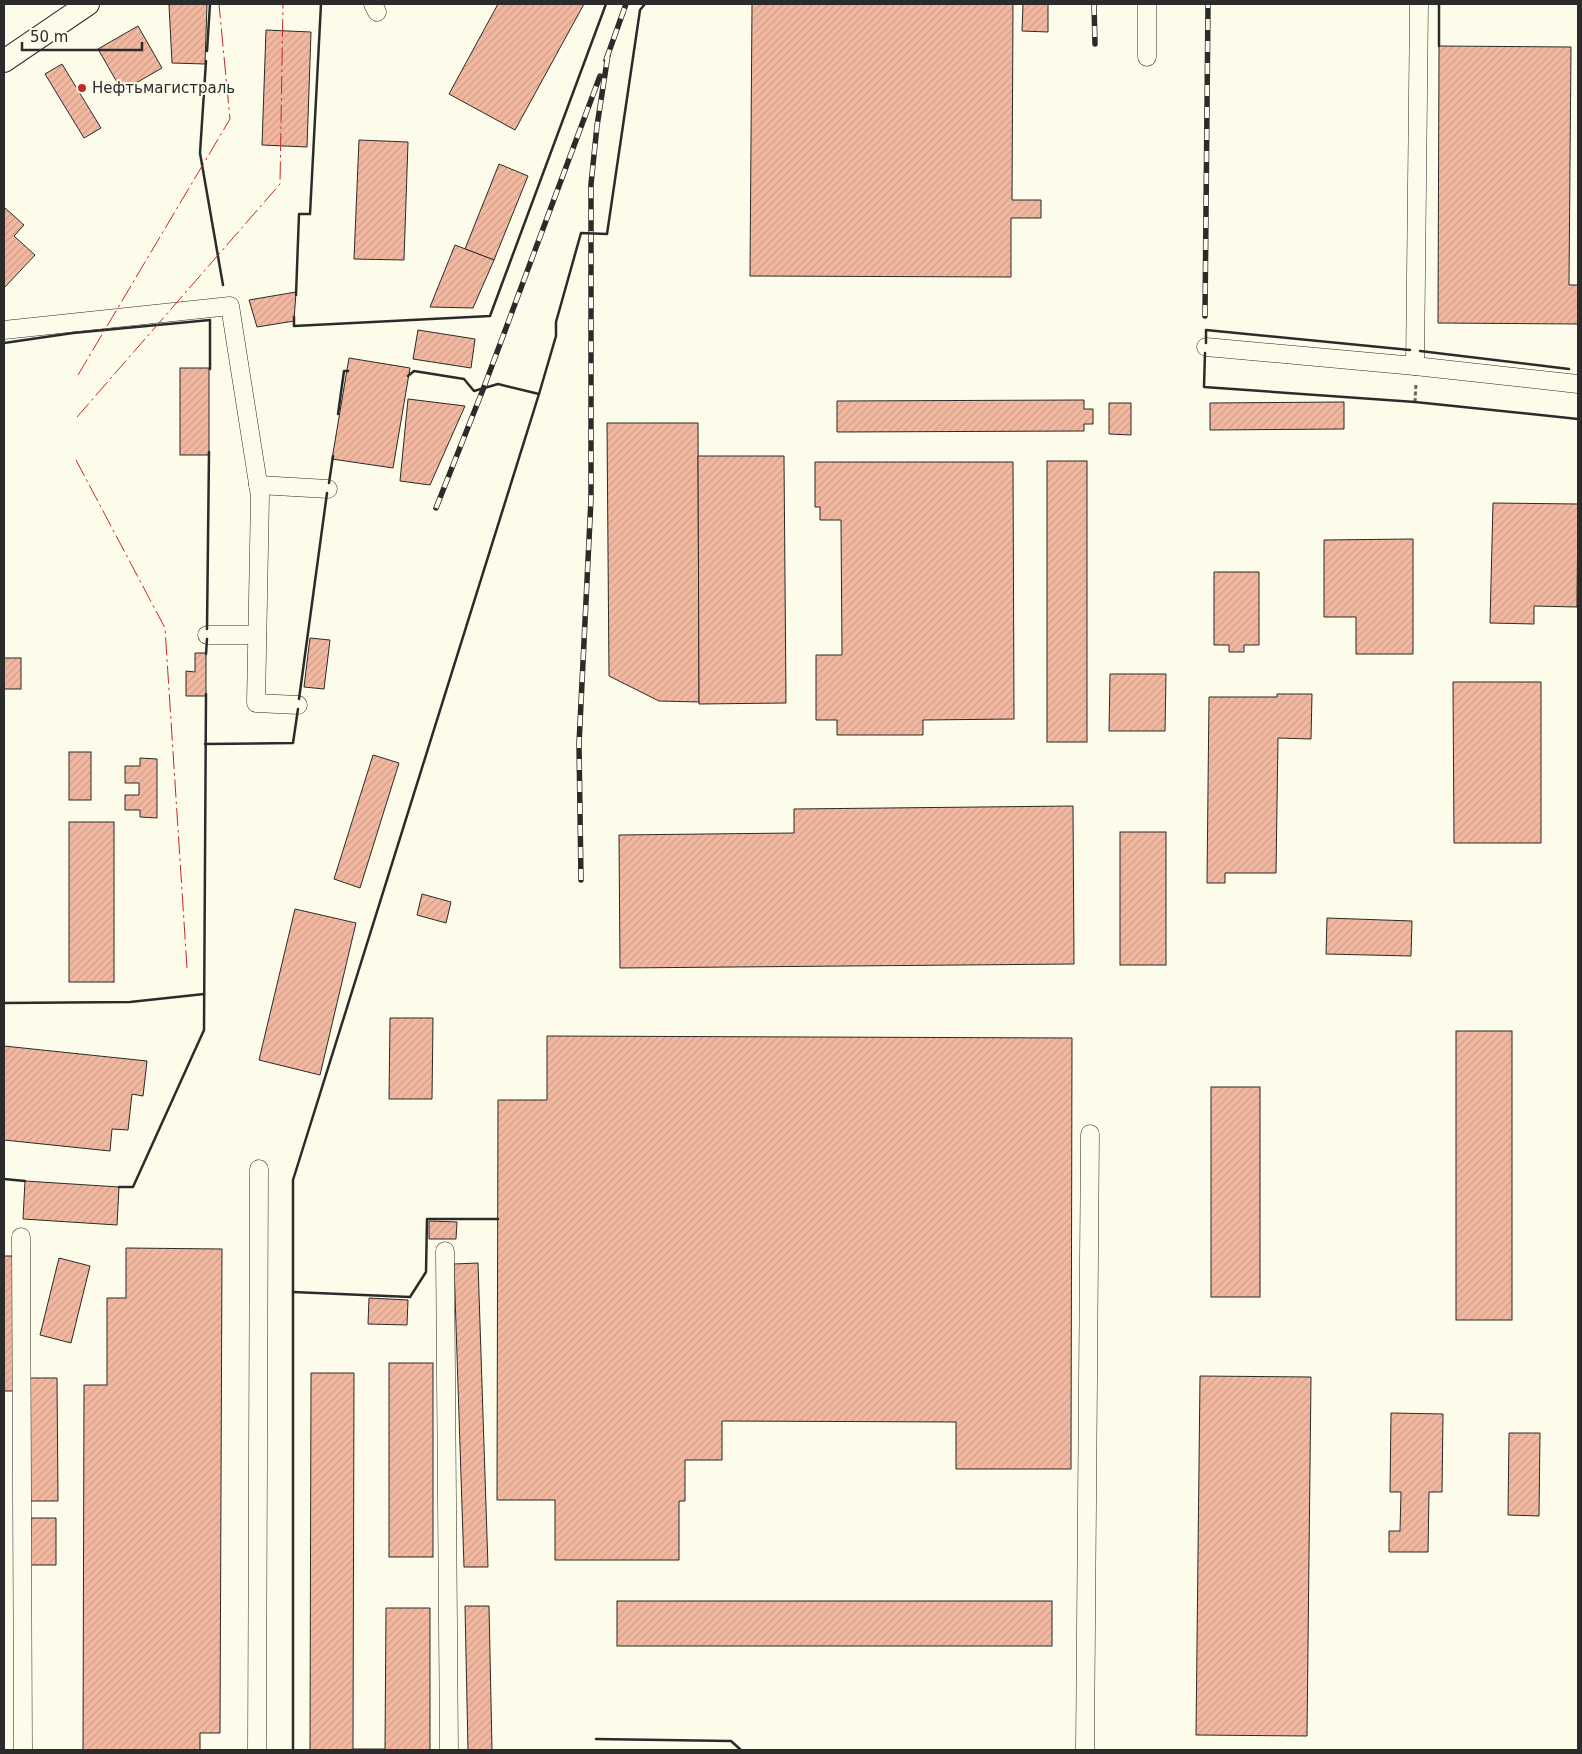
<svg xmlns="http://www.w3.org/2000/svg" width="1582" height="1754" viewBox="0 0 1582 1754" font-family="'DejaVu Sans',sans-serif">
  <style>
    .building { fill: url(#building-hatch); stroke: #2b2b2b }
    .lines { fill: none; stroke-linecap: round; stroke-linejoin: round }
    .minor-casing { stroke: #2b2b2b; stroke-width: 19 }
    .major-casing { stroke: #2b2b2b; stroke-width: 24 }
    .path { stroke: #6a6964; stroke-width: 3; stroke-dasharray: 4 2.5; stroke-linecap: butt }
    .minor { stroke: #fdfbea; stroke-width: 18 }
    .major { stroke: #fdfbea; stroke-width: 22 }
    .rail-casing { stroke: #2b2b2b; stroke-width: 5.5 }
    .rail { stroke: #fdfbea; stroke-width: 4; stroke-dasharray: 11; stroke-linecap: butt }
    .wall { stroke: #2b2b2b; stroke-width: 2.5 }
    .power { stroke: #c62828; stroke-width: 1; stroke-dasharray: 18 4 2.5 4; stroke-linecap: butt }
    .poi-dot { fill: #c62828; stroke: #fdfbea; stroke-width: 2 }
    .labels { text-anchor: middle; stroke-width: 4; stroke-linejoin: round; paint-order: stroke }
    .poi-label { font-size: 15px; fill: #2b2b2b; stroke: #fdfbea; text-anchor: start }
  </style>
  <defs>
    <pattern id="building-hatch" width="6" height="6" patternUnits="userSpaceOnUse" patternTransform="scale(1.25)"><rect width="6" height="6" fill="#f2b8a0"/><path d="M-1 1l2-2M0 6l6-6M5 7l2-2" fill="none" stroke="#d09e8a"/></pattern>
  </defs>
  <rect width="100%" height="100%" fill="#fdfbea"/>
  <g class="building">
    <path d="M 175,4 L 207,4 L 205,64 L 172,63 L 169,5 Z"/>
    <path d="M 498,4 L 584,4 L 515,130 L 449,94 Z"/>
    <path d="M 752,4 L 1013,4 L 1012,200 L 1041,200 L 1041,218 L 1011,218 L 1011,277 L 750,276 Z"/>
    <path d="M 1023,4 L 1048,4 L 1048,32 L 1022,31 Z"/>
    <path d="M 138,26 L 162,68 L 122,91 L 98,49 Z"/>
    <path d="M 266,30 L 311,32 L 307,147 L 262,145 Z"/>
    <path d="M 1439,46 L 1571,47 L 1569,285 L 1578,285 L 1578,324 L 1438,323 Z"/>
    <path d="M 62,64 L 101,128 L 84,138 L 45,74 Z"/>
    <path d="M 359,140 L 408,142 L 404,260 L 354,259 Z"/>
    <path d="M 499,164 L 528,176 L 494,260 L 465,249 Z"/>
    <path d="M 4,207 L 24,225 L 14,236 L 35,255 L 4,288 Z"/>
    <path d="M 455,245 L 494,260 L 473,308 L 430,307 Z"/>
    <path d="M 296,292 L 294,321 L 257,327 L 249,300 Z"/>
    <path d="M 418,330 L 475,339 L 471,368 L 413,359 Z"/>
    <path d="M 349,358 L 410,368 L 393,468 L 332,459 Z"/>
    <rect x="180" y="368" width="29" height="87"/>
    <path d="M 408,399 L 465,406 L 430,485 L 400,481 Z"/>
    <path d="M 1084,400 L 1084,409 L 1093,409 L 1093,424 L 1084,424 L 1084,431 L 837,432 L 837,401 Z"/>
    <path d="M 1344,402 L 1344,429 L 1210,430 L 1210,403 Z"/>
    <path d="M 1109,403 L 1131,403 L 1131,435 L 1109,434 Z"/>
    <path d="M 607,423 L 698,423 L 699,702 L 659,701 L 609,676 Z"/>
    <path d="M 698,456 L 784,456 L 786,703 L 699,704 Z"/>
    <rect x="1047" y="461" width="40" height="281"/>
    <path d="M 815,462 L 1013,462 L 1014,719 L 923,720 L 923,735 L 837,735 L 837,720 L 816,720 L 816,655 L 842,655 L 841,520 L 820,520 L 820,507 L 815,507 Z"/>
    <path d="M 1493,503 L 1578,504 L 1577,607 L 1534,606 L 1534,624 L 1490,623 Z"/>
    <path d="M 1413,539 L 1413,654 L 1356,654 L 1356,617 L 1324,617 L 1324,540 Z"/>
    <path d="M 1214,572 L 1259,572 L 1259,645 L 1244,645 L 1244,652 L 1229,652 L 1229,645 L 1214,645 Z"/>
    <path d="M 310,638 L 330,640 L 324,689 L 304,687 Z"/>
    <path d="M 195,653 L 206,653 L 206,696 L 186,696 L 186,671 L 195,672 Z"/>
    <rect x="4" y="658" width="17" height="31"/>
    <path d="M 1110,674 L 1166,674 L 1165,731 L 1109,731 Z"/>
    <path d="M 1453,682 L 1541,682 L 1541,843 L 1454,843 Z"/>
    <path d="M 1277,694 L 1312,694 L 1311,739 L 1278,738 L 1276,873 L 1225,873 L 1225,883 L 1207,883 L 1209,697 L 1277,697 Z"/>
    <rect x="69" y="752" width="22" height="48"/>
    <path d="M 373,755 L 399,763 L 360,888 L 334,879 Z"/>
    <path d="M 140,758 L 157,759 L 157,818 L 140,817 L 140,810 L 125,810 L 125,795 L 139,795 L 139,783 L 125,783 L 125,766 L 140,766 Z"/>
    <path d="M 1073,806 L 1074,964 L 620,968 L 619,835 L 794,833 L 794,809 Z"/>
    <rect x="69" y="822" width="45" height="160"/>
    <rect x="1120" y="832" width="46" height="133"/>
    <path d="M 422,894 L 451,902 L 446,923 L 417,915 Z"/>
    <path d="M 295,909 L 356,923 L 320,1075 L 259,1060 Z"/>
    <path d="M 1327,918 L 1412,921 L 1411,956 L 1326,954 Z"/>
    <path d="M 390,1018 L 433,1018 L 432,1099 L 389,1099 Z"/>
    <rect x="1456" y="1031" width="56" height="289"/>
    <path d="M 547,1036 L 1072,1038 L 1071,1469 L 956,1469 L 956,1422 L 722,1421 L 722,1460 L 685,1460 L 685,1501 L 679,1501 L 679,1560 L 555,1560 L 555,1500 L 497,1500 L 498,1100 L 547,1100 Z"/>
    <path d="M 4,1046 L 147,1061 L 143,1096 L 132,1094 L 128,1130 L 112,1129 L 110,1151 L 4,1140 Z"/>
    <rect x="1211" y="1087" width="49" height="210"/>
    <path d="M 25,1181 L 119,1187 L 117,1225 L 23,1219 Z"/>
    <path d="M 429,1221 L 457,1222 L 456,1239 L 429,1239 Z"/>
    <path d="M 126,1248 L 222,1249 L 220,1733 L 200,1733 L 200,1750 L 83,1750 L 84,1385 L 107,1385 L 107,1298 L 126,1298 Z"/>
    <path d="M 4,1256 L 16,1256 L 18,1391 L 4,1391 Z"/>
    <path d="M 59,1258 L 90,1266 L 71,1343 L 40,1335 Z"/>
    <path d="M 478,1263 L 488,1567 L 464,1567 L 454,1264 Z"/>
    <path d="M 369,1298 L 408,1300 L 407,1325 L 368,1324 Z"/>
    <rect x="389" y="1363" width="44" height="194"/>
    <path d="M 311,1373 L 354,1373 L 353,1749 L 385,1749 L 386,1608 L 430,1608 L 430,1750 L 310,1750 Z"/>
    <path d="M 1200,1376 L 1311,1377 L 1307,1736 L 1196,1735 Z"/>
    <path d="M 30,1378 L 57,1378 L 58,1501 L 30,1501 Z"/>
    <path d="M 1391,1413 L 1443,1414 L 1442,1492 L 1429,1492 L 1428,1552 L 1389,1552 L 1389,1531 L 1400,1531 L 1401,1492 L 1390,1492 Z"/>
    <path d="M 1509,1433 L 1540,1433 L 1539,1516 L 1508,1515 Z"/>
    <path d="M 31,1518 L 56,1518 L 56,1565 L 30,1565 Z"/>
    <rect x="617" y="1601" width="435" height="45"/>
    <path d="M 465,1606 L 489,1606 L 492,1750 L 468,1750 Z"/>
  </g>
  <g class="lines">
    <defs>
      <g id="minor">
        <path d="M 373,4 L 377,12"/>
        <path d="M 1147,57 L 1147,4"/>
        <path d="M 4,330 L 230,306 L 260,496 L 256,703 L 298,705"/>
        <path d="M 1206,347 L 1415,366 L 1578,384"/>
        <path d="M 1415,366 L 1419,4"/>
        <path d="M 258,485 L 328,489"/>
        <path d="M 207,635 L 257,635"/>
        <path d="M 21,1237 L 23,1750"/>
        <path d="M 445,1251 L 449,1750"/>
        <path d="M 257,1750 L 259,1169"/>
        <path d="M 1085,1750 L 1090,1134"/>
      </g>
      <path id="major" d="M 4,61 L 88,4"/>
    </defs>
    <use href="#minor" class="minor-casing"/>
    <use href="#major" class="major-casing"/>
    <path class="path" d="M 1415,402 L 1416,383"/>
    <use href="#minor" class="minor"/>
    <use href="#major" class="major"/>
    <defs>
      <g id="rail">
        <path d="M 1094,4 L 1095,44"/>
        <path d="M 606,60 L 626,4"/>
        <path d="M 1205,316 L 1208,4"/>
        <path d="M 436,508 L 484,387 L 600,76"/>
        <path d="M 581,880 L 579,744 L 591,499 L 591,184 L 597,126 L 608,55"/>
      </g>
    </defs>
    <use href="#rail" class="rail-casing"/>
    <use href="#rail" class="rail"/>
    <g class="wall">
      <path d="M 1439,46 L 1439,4"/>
      <path d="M 207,51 L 210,4"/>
      <path d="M 206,61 L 200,153 L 223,285"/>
      <path d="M 296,295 L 299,214 L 310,214 L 321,4"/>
      <path d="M 294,317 L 294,326 L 490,316 L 606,4"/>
      <path d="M 4,343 L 73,333 L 210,320 L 210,369"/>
      <path d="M 1206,343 L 1206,330 L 1410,350"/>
      <path d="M 1420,351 L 1569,369"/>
      <path d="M 1205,353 L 1204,387 L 1415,402 L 1578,419"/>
      <path d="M 408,376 L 414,371 L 464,379 L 474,391 L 498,384 L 539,394"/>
      <path d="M 338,414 L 344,371 L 348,371"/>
      <path d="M 329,483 L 333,456"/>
      <path d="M 207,629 L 209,452"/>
      <path d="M 206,654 L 207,639"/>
      <path d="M 299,699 L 327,493"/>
      <path d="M 205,744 L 293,743 L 298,709"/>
      <path d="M 4,1003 L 130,1002 L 204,994"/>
      <path d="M 4,1179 L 25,1181"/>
      <path d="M 119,1187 L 133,1187 L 204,1030 L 206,694"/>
      <path d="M 293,1292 L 410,1297 L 426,1272 L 427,1219 L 498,1219"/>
      <path d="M 596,1739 L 731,1741 L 741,1750"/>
      <path d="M 293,1750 L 293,1180 L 539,394 L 556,336 L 556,322 L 581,233 L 607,234 L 640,10 L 645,4"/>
    </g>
    <g class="power">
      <path d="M 78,375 L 230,119 L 219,4"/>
      <path d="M 77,417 L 280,184 L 283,4"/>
      <path d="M 76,460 L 165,628 L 187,968"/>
    </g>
  </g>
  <circle class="poi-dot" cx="82" cy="88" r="5"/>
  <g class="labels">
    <g class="poi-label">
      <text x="92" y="93">Нефтьмагистраль</text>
    </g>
  </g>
  <rect width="1582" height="1754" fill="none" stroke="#2b2b2b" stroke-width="10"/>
  <path d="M22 42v8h120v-8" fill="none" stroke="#2b2b2b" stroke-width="2.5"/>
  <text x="30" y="42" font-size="15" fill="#2b2b2b" stroke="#fdfbea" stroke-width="4" paint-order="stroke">50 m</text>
</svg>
